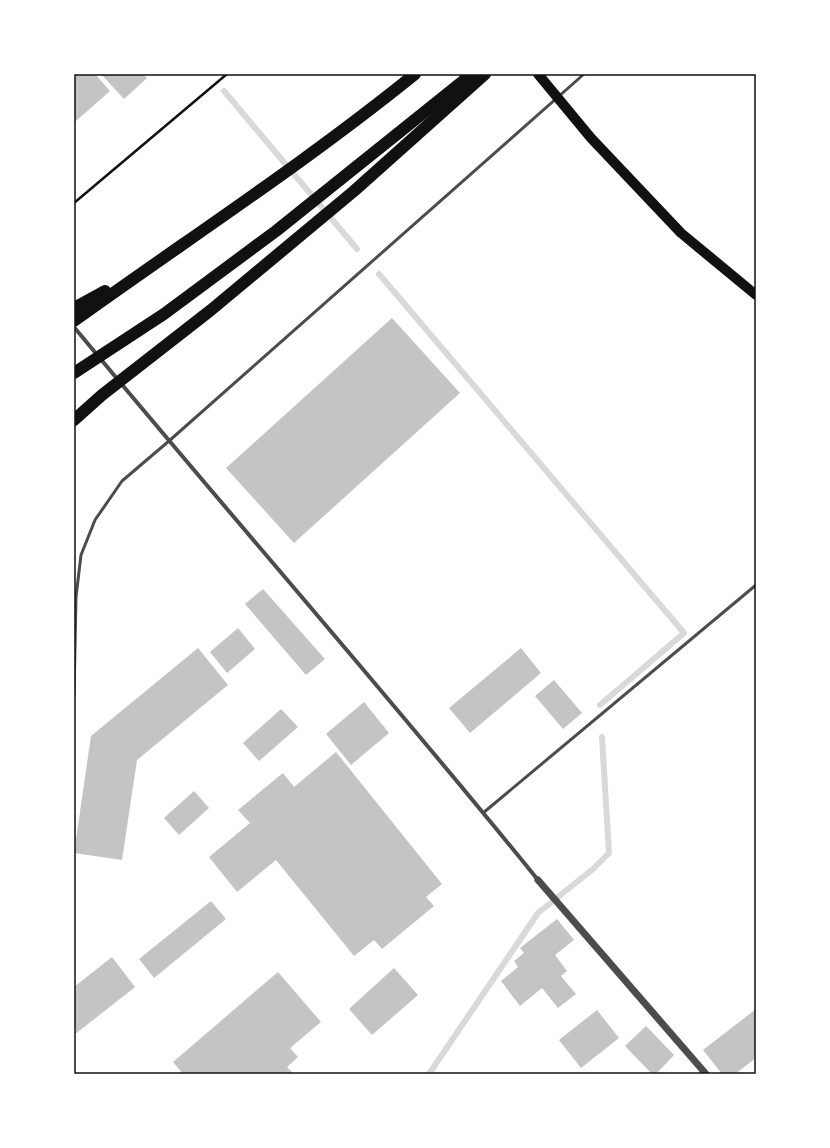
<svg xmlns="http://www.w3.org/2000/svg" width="830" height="1148" viewBox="0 0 830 1148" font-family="Overpass,sans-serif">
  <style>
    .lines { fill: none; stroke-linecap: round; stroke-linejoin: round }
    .stream { stroke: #d9d9d9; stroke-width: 6 }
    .building { fill: #c4c4c4 }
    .path { stroke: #111; stroke-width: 2.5 }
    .service { stroke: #4c4c4c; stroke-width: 3 }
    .minor { stroke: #4c4c4c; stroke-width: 4 }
    .tertiary { stroke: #4c4c4c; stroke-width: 7 }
    .primary { stroke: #111; stroke-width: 10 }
    .motorway { stroke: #111; stroke-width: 12 }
    .neatline { fill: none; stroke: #111; stroke-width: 1.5 }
  </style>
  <rect width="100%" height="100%" fill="#fff"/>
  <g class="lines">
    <g class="stream">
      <path d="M 224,91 L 357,249"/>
      <path d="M 379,274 L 684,633 L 600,705"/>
      <path d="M 429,1074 L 538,913 L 593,869 L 609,853 L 602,737"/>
    </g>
  </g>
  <g class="building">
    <path d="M 74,74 L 95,74 L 110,91 L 76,121 L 74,119 Z"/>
    <path d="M 101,74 L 143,74 L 147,78 L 124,99 Z"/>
    <path d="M 392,318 L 460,393 L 294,543 L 226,468 Z"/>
    <path d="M 263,589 L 325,659 L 306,675 L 245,604 Z"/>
    <path d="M 238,628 L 255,649 L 227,673 L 210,652 Z"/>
    <path d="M 198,648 L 228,685 L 137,760 L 122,860 L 74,853 L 91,736 Z"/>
    <path d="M 521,648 L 541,673 L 470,733 L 449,708 Z"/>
    <path d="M 554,680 L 582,713 L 563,729 L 535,696 Z"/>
    <path d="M 364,702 L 389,733 L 351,765 L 326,734 Z"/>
    <path d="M 281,709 L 298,727 L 259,761 L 243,743 Z"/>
    <path d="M 336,752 L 442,884 L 426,897 L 434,906 L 382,949 L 374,940 L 354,956 L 276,860 L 237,892 L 209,857 L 250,823 L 238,810 L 283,773 L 294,787 Z"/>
    <path d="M 194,791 L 209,808 L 179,835 L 164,818 Z"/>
    <path d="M 211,901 L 226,919 L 154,978 L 139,959 Z"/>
    <path d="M 557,919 L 574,940 L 555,955 L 567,971 L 561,976 L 576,994 L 558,1008 L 542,988 L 520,1006 L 501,981 L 518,967 L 514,961 L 524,953 L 520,948 Z"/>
    <path d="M 112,957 L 135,987 L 74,1035 L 74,987 Z"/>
    <path d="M 394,968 L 418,995 L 372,1035 L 349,1009 Z"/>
    <path d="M 278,972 L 321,1022 L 290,1048 L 298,1057 L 287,1067 L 294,1074 L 183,1074 L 173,1062 Z"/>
    <path d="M 756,1009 L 756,1058 L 735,1074 L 722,1074 L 703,1050 Z"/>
    <path d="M 597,1010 L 619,1038 L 581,1068 L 559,1040 Z"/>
    <path d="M 646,1026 L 674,1055 L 656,1074 L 652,1074 L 625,1046 Z"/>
  </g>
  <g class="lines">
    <path class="path" d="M 74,203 L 227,74"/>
    <g class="service">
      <path d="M 74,696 L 76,597 L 81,555 L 95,520 L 122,481 L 169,441 L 584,74"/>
      <path d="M 483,813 L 756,585"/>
    </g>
    <path class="minor" d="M 74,327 C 227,512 387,693 538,880"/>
    <path class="tertiary" d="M 538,880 L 706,1074"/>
    <path class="primary" d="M 538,74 L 591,138 L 681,233 L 756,295"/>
    <g class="motorway">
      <path d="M 74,308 L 105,291"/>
      <path d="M 74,321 C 188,239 305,163 415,74"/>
      <path d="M 74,373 L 164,314 L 276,231 L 472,74"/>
      <path d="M 74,420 L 102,395 L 211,310 L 354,191 L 485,74"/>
    </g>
  </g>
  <rect width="830" height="1148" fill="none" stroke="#ffffff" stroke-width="150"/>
  <rect x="75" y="75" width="680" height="998" class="neatline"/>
</svg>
